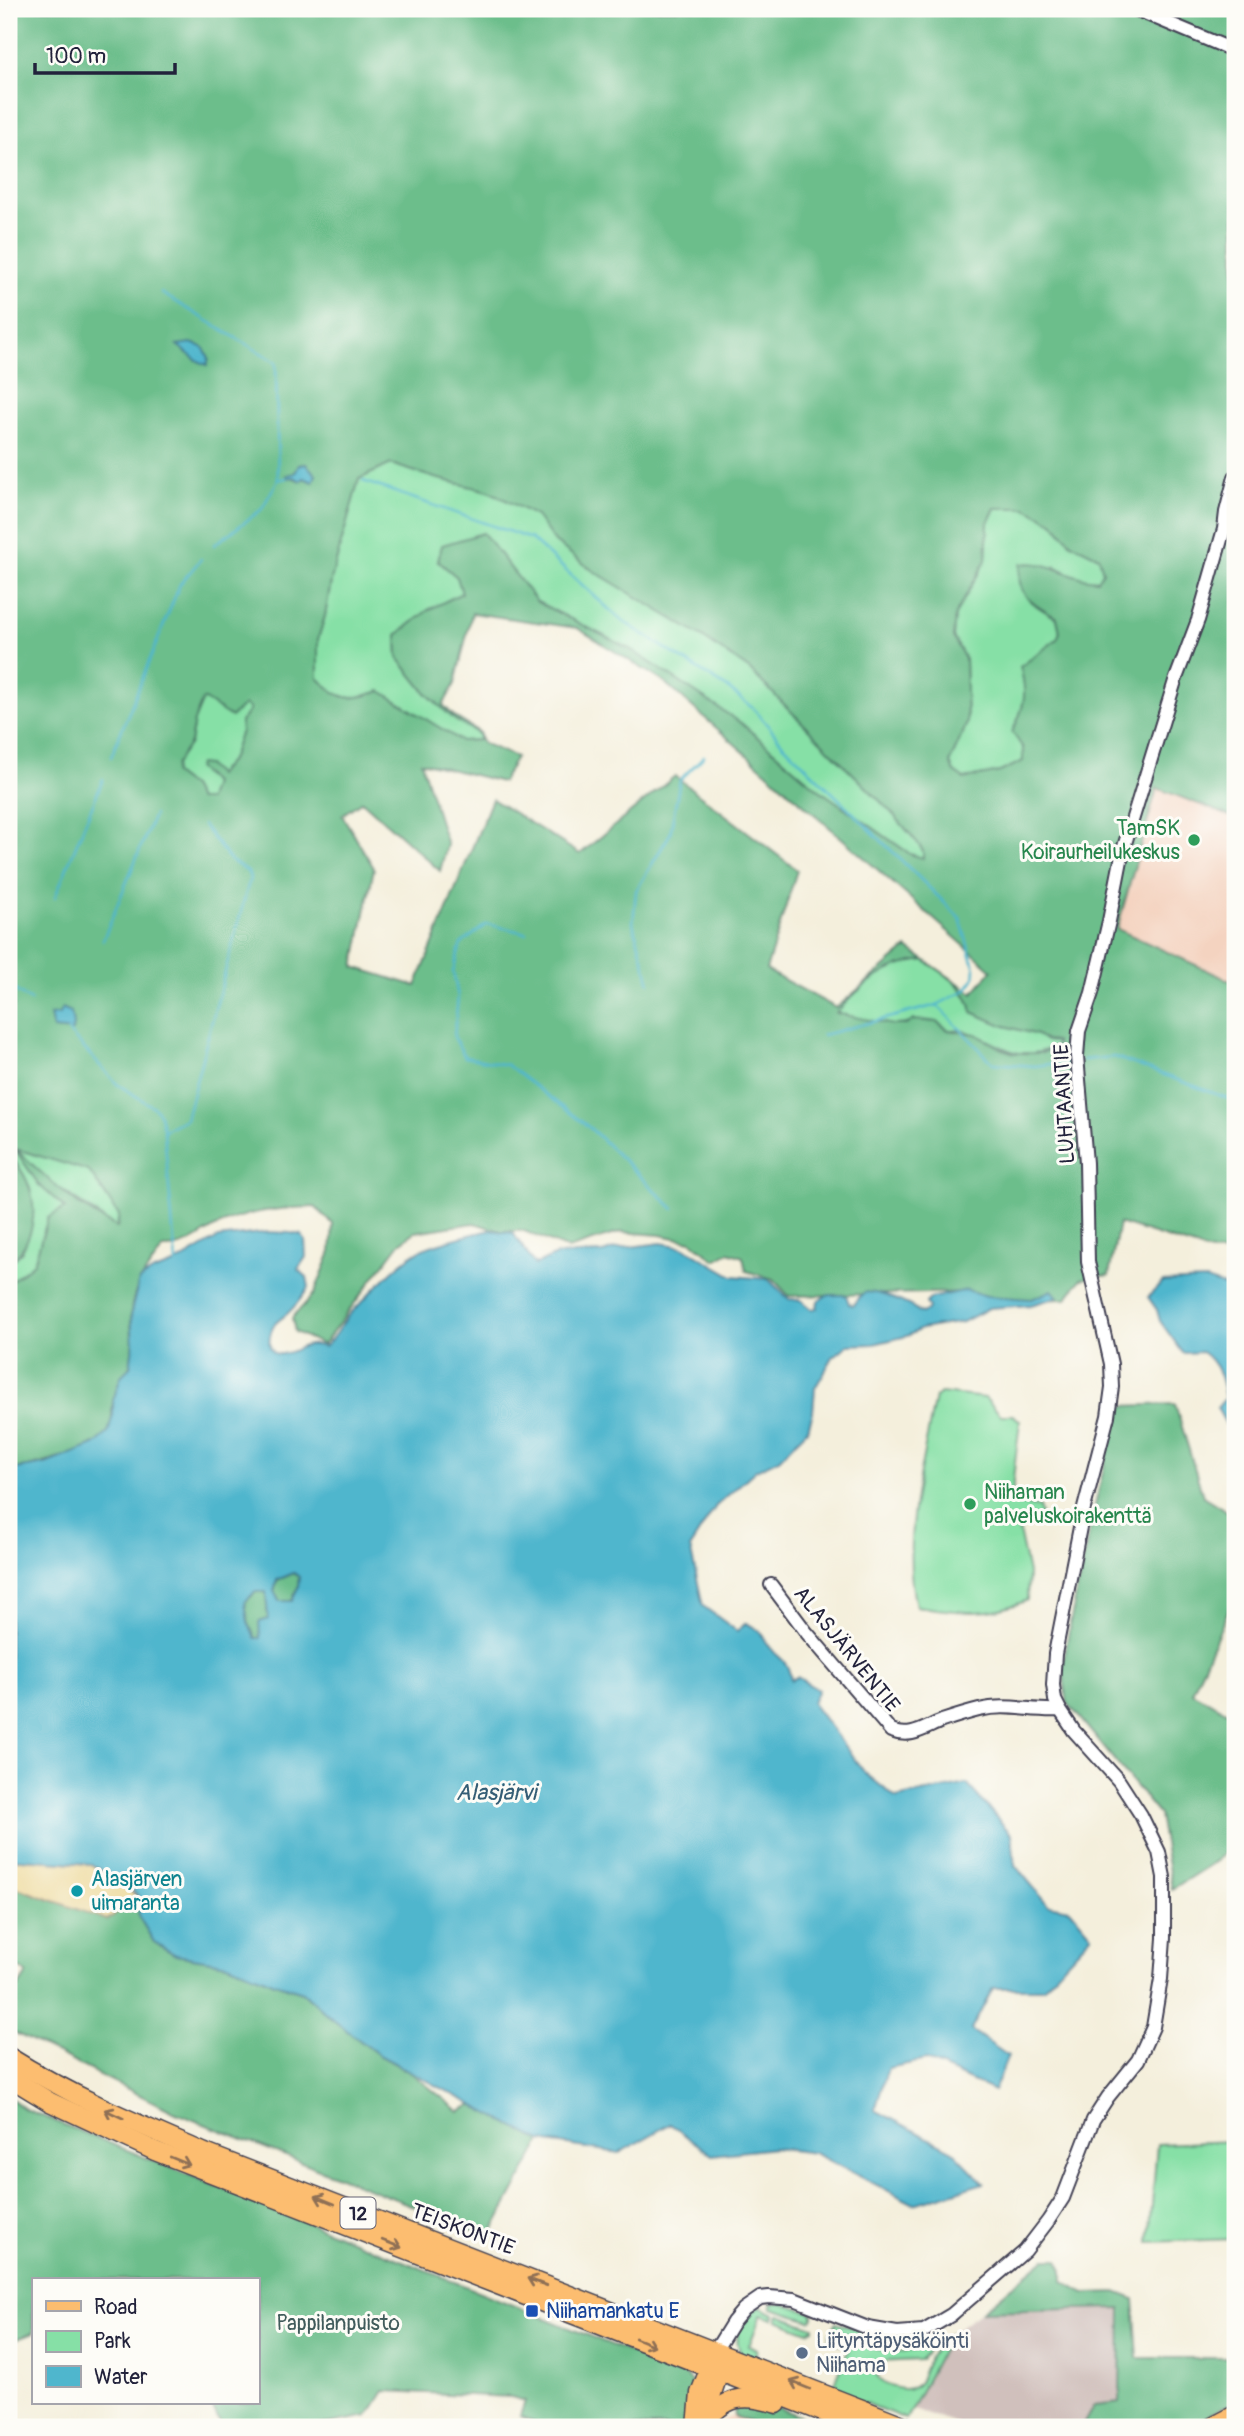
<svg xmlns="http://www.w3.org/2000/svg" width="1244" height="2436" viewBox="0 0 1244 2436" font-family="Pangolin,sans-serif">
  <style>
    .built { fill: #f4d3c0 }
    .industrial { fill: #d0c0bc }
    .green { fill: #86e0a6; stroke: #548170; stroke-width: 2 }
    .forest { fill: #6cbe8b; stroke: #477063; stroke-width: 2; fill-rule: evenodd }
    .sand { fill: #eeda9e; stroke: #887e6c; stroke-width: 2 }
    .water { fill: #4fb6cd; stroke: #386c84; stroke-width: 2; fill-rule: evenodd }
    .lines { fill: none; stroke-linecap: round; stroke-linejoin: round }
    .stream { stroke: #4fb6cd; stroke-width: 2.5 }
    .minor-casing { stroke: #424153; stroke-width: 16 }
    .major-casing { stroke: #424153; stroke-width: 19 }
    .highway-casing { stroke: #424153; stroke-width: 21 }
    .minor { stroke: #fff; stroke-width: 12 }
    .major { stroke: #fcbd6f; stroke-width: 16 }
    .highway { stroke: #fcbd6f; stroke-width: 18 }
    .oneway { stroke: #8f7055 }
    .leisure-dot { fill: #2e9e5b; stroke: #fdfcf7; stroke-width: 2.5 }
    .culture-dot { fill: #0f9aa8; stroke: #fdfcf7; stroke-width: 2.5 }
    .transit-dot { fill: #1a4fb4; stroke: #fdfcf7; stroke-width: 2.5 }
    .service-dot { fill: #5c6f8a; stroke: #fdfcf7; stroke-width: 2.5 }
    .labels { text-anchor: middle; stroke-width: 6; stroke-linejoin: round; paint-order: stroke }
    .shield { fill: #fdfcf7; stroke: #646373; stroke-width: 2 }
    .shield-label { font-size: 19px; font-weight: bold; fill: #22223b }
    .leisure-label { font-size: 21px; fill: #27864d; stroke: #fdfcf7; text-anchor: end }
    .street-label { font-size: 21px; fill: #22223b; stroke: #fdfcf7 }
    .culture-label { font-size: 21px; fill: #0d838f; stroke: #fdfcf7; text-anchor: start }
    .transit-label { font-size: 21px; fill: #164399; stroke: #fdfcf7; text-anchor: start }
    .park-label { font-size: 21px; fill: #405b5b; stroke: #fdfcf7 }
    .service-label { font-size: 21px; fill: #4e5e75; stroke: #fdfcf7; text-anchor: start }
    .water-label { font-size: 23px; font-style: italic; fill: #345d75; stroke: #fdfcf7 }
  </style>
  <rect width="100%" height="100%" fill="#fdfcf7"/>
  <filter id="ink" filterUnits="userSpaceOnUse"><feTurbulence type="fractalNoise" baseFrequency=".0143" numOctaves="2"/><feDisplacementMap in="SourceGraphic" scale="14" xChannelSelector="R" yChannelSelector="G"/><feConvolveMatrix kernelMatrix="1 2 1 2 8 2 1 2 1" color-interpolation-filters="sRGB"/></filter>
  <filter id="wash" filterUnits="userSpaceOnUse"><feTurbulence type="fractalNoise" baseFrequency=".00686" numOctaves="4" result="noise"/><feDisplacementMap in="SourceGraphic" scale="28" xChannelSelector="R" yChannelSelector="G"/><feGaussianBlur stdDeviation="1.57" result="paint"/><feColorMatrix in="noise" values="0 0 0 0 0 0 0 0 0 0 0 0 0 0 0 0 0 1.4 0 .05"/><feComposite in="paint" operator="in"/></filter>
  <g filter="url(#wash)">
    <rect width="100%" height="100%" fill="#f4efdc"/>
    <g class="built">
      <path d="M 1157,788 L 1235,818 L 1235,983 L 1117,930 Z"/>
      <path d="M 733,2416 L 762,2427 L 719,2427 L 721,2421 Z"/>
    </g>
    <path class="industrial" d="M 1121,2308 L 1120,2402 L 1083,2425 L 960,2424 L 912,2409 L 951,2333 L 982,2311 Z"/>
    <g class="green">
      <path d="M 391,464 L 435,478 L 489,491 L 537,516 L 555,542 L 592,570 L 701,636 L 750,670 L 893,814 L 917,842 L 923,851 L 923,859 L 910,854 L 818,789 L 741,723 L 630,649 L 537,602 L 483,533 L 438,561 L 457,577 L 462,593 L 428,610 L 397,635 L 398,658 L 427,694 L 455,720 L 478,733 L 480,740 L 461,741 L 381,691 C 348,701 343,702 318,678 L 318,639 L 325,616 L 332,576 L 359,479 Z"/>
      <path d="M 1026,507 L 1053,522 L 1071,543 L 1099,557 L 1103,572 L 1097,580 C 1081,579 1070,574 1055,566 L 1034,604 L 1057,619 L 1060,632 L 1057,639 L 1021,668 C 1028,694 1024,709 1013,732 L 1023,748 L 1024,761 L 1000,772 L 964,779 L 954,772 L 950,762 L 967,723 L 965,659 L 953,637 L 955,615 L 986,560 L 988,523 L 995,508 Z"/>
      <path d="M 203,699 L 244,705 L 250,709 L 241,722 L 241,731 L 232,758 L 217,775 L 203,775 L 213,783 L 208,800 L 198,800 L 191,787 L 174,774 L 174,765 L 190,743 L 194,721 Z"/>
      <path d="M 924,960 C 945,974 967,986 972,1012 L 1003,1025 L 1037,1035 L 1046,1041 L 1057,1042 L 1056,1046 C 1011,1067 999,1038 960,1030 C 957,1029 953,1030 950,1030 C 945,1028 941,1024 936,1022 C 922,1017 908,1026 894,1025 C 874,1023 855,1017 836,1013 C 860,986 887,964 924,960 Z"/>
      <path d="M 9,1129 L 15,1148 L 89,1171 L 119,1216 L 116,1228 L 51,1182 L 18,1152 L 27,1166 L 65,1209 L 48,1218 L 34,1263 L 9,1283 L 9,1264 L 22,1252 L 16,1162 L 9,1155 Z"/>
      <path d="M 941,1393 L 985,1398 L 1001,1415 L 1013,1415 L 1020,1421 L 1013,1479 L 1013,1491 L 1017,1503 L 1039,1507 L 1041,1514 L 1034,1526 L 1023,1526 L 1019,1531 L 1028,1573 L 1027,1600 C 988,1618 957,1612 916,1606 C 900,1542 923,1461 935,1397 Z"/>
      <path d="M 1235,2141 L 1235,2239 L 1149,2242 L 1157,2144 Z"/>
      <path d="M 773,2303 L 783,2303 L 813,2313 L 813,2319 L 810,2320 L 772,2308 L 771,2304 Z"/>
      <path d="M 760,2307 L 774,2314 L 773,2319 L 761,2315 L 749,2346 L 757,2350 L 755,2356 L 834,2386 L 849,2348 L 829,2340 L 829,2333 C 863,2346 893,2358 928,2347 L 927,2353 L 920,2360 L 876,2362 C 874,2369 876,2377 882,2382 C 891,2388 910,2393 918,2384 C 921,2380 923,2372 925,2368 C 930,2354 938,2342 951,2333 L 906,2419 L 742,2355 C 731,2336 741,2317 760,2307 Z"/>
      <path d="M 779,2315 L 814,2327 L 814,2329 L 808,2332 L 777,2320 Z"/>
      <path d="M 836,2323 L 895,2340 L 923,2337 L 930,2340 C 892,2354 869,2342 833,2329 Z"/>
    </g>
    <g class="forest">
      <path d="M 9,9 L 1235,9 L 1235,818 L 1157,788 L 1117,929 L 1235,983 L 1235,1252 L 1214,1253 L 1119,1223 L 1109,1275 L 1081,1279 L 1066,1299 L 983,1301 L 976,1292 L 789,1296 L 773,1279 L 746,1271 L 743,1257 L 729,1252 L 715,1260 L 691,1241 L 660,1235 L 621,1232 L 568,1249 L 524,1231 L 501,1231 L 474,1223 L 415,1232 L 400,1243 L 323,1345 L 295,1332 L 292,1318 L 314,1294 L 331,1252 L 333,1224 L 315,1207 C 283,1208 253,1210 223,1223 C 201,1233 189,1249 164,1248 C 148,1268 132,1288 131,1314 C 131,1332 135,1351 129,1368 C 125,1379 115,1390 113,1402 C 111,1411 114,1424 108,1433 C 96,1451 30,1468 9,1470 L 9,1283 L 34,1263 L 48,1218 L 65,1208 L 39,1185 L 14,1148 L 9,1129 L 9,1011 L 14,1005 L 9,1001 ZM 306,464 L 313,481 L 304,478 L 301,481 L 287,475 L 295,473 L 299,465 ZM 391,464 L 435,478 L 489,491 L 536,516 L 555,542 L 592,570 L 701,636 L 750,670 L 893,814 L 917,842 L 923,851 L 923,858 L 910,854 L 818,789 L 741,723 L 630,649 L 537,602 L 483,533 L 442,545 L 438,561 L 457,577 L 462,593 L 428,610 L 397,635 L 398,658 L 427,694 L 455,720 L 477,733 L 480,740 L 461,741 L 381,691 C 348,701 343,702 318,678 L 318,639 L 325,616 L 332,576 L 359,479 ZM 995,508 L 1026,508 L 1053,522 L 1071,543 L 1099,557 L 1103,572 L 1097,580 C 1069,579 1049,559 1021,564 C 1013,595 1034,605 1057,618 L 1060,632 L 1057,639 L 1020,667 C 1028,694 1024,709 1012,732 L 1023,748 L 1023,761 L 1000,772 L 964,779 L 954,772 L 950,762 L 967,723 L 965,659 L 953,637 L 955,615 L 986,560 L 988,523 ZM 472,613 L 577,628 L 664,682 L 992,970 L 973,993 L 907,948 L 836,1008 L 766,970 L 797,870 L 675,776 L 580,854 L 492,799 L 416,986 L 354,967 L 374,868 L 342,815 L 362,801 L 440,871 L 447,845 L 421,762 L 502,782 L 516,757 L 482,743 L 479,732 L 455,717 L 443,705 L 455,684 ZM 203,699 L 231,717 L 244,705 L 250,709 L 241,722 L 241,731 L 232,758 L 217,775 L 207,765 L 199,764 L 197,768 L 213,783 L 208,800 L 198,800 L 191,787 L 174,774 L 175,765 L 190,743 L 194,721 ZM 924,960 C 945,974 968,986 972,1012 L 1002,1025 L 1037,1035 L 1046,1041 L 1056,1042 L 1056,1047 L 1042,1053 L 1015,1053 L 1002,1049 L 976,1034 L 948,1030 L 937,1022 L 914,1020 L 906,1025 L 893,1025 L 836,1013 C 860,986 887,964 924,960 ZM 16,1149 L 89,1171 L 119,1215 L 117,1227 C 79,1209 46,1178 16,1149 Z"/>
      <path d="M 9,1155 C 40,1187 43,1233 9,1264 Z"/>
      <path d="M 1175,1404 L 1203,1496 L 1235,1516 L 1235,1603 L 1232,1602 L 1192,1692 L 1235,1716 L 1235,1842 L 1216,1861 L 1172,1889 L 1159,1815 L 1066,1701 L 1063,1665 L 1070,1624 L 1093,1513 L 1119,1406 Z"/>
      <path d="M 294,1573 L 299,1577 L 298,1587 L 292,1601 L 279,1601 L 274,1591 L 277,1580 Z"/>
      <path d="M 256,1592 L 266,1592 L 268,1619 L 260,1638 L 255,1638 L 248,1622 L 245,1602 Z"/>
      <path d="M 9,1885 L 107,1920 L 138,1897 L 139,1917 L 154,1942 L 176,1955 L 228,1964 L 275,1983 L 303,1992 L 332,2019 L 379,2055 L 410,2072 L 459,2111 L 474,2104 L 541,2141 L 490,2236 L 176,2113 L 9,2030 L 9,2002 L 27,1973 L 9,1962 Z"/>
      <path d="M 9,2097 L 25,2109 L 684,2374 L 692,2383 L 687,2427 L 548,2427 L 520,2416 L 525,2401 L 511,2397 L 384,2391 L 368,2416 L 310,2427 L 223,2427 L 210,2403 L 257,2403 L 257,2280 L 33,2280 L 33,2333 L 15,2340 L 9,2338 Z"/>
      <path d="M 1045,2259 L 1058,2259 L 1063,2270 L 1063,2281 L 1085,2293 L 1116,2292 L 1134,2299 L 1138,2358 L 1235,2358 L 1235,2403 L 1222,2407 L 1188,2427 L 964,2427 L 960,2424 L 1083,2425 L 1094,2405 L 1120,2402 L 1121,2308 L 982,2311 Z"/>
      <path d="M 735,2402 L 769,2404 L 826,2427 L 762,2427 L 734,2416 Z"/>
    </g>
    <path class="sand" d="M 9,1858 L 91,1864 L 138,1897 L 107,1920 L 9,1885 Z"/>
    <g class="water">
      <path d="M 191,343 L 203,347 L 209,358 L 207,365 L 196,360 L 177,345 Z"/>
      <path d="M 306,464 L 316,475 L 313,482 L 304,478 L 301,481 L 294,477 L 286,478 L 287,475 L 295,473 L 299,465 Z"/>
      <path d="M 62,1008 L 71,1012 L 73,1024 L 72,1031 L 53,1029 L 50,1015 L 59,1014 Z"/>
      <path d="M 491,1230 L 513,1233 L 535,1265 L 556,1255 L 603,1253 L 614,1249 L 661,1243 L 683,1247 L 733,1276 L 768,1279 L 789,1299 L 801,1300 L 812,1309 L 817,1308 L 818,1301 L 827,1295 L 846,1295 L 849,1304 L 853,1305 C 856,1301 859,1295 864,1293 C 875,1289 912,1305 921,1313 L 927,1311 L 929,1308 L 926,1303 L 931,1298 L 967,1290 L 987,1296 L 1032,1299 L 1052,1290 L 1058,1297 L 1031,1305 L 989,1308 L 963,1322 L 921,1329 L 907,1336 L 874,1344 L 848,1345 L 833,1357 L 815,1388 L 813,1412 L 808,1429 L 779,1459 L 756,1470 L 716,1506 L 690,1547 L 703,1606 L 737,1631 L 746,1623 C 764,1632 759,1632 770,1647 C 782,1663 787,1657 791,1680 L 797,1677 L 818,1690 L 812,1703 L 865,1773 L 896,1798 L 967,1784 L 1012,1835 L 1015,1865 L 1048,1905 L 1070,1909 L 1092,1935 L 1043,1988 L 993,1988 L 971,2030 L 1008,2056 L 994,2091 L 926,2060 L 888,2068 L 875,2110 L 953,2151 L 984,2183 L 914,2204 L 814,2153 L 774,2148 L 712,2155 L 670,2124 L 619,2153 L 541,2141 L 379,2055 L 332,2019 L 303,1992 L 275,1983 L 228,1964 L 176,1955 L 154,1942 L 139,1917 L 138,1896 L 130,1887 L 91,1864 L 9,1858 L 9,1470 L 45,1464 L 94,1445 L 108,1433 L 113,1414 L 113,1400 L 121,1376 L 130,1367 L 133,1346 L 131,1312 L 139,1280 L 154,1271 L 174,1264 L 218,1238 L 268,1232 L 291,1233 L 301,1235 L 305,1240 L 306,1257 L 298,1269 L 307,1277 L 309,1287 C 303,1296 296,1306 288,1313 C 284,1317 278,1320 275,1324 C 268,1333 265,1356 282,1354 C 301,1351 303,1340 324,1347 C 336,1337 340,1324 351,1313 C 369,1295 400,1259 423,1249 C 444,1240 468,1235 491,1230 ZM 294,1573 L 299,1577 L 298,1587 L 292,1601 L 279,1601 L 274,1591 L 277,1580 ZM 255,1592 L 266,1592 L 268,1619 L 259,1622 L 260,1638 L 255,1638 L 248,1622 L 245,1602 Z"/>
      <path d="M 1206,1280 L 1223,1286 L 1235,1280 L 1235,1468 L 1230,1454 L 1231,1433 L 1217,1408 L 1225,1398 C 1222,1380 1218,1363 1202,1352 L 1183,1353 L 1160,1321 L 1157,1310 L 1148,1297 L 1163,1282 Z"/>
    </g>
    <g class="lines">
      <g class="stream">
        <path d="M 161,293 L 276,362 L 278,480"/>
        <path d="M 363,481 L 531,539 L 621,620 L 729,689 L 755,710 L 782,743 L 960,918 L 975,969 L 974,979 L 966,990 L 937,1005 L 823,1035"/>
        <path d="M 214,545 L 261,510 L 278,480 L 286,478"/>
        <path d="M 111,757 L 180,584 L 201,559"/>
        <path d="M 55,897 L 103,779"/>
        <path d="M 526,933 L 487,924 L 461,944 L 453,971 L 458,997 L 454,1037 L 465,1057 L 507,1065 L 590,1128 L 674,1209"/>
        <path d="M 103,940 L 154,815"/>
        <path d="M 650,983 L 633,923 L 636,891 L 670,834 L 680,780 L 704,756"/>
        <path d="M 9,986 L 31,1001"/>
        <path d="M 937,1005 L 993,1063 L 1035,1066 L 1073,1061"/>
        <path d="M 68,1031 L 117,1084 L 155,1108 L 160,1115 L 164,1132 L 176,1263"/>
        <path d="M 1083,1060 L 1115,1057 L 1235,1101"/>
        <path d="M 164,1130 L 186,1119 L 250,878 L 248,872 L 230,860 L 203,825"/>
      </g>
    </g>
  </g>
  <g filter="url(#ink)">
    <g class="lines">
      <defs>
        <g id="minor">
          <path d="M 1135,9 L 1235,51"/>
          <path d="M 771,1585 L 807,1633 L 891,1731 C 911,1739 924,1728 942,1721 C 954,1717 967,1713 979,1710 C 1007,1703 1032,1712 1060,1710"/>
          <path d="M 715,2351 L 733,2322 L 744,2309 L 760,2298 L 769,2297 L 794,2299 L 868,2328 L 897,2333 L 924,2331 L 951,2315 L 1025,2251 L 1048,2221 L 1063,2198 L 1093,2120 L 1108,2097 L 1138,2060 L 1153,2027 L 1161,1979 L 1164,1938 L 1164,1877 L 1159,1852 L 1141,1815 L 1119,1781 L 1074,1731 L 1060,1710 L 1055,1700 L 1053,1685 L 1055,1654 L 1083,1512 L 1108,1416 L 1112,1387 L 1111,1364 L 1088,1262 L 1086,1163 L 1077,1056 L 1079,1031 L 1092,993 L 1109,921 L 1123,850 L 1175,681 L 1198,620 L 1224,529 L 1226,512 L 1235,477"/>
        </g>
        <g id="major">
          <path d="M 702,2426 L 724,2361"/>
          <path d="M 696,2427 L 699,2393 L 713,2357"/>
        </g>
        <g id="highway">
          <path d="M 9,2057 C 71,2096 138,2124 205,2153 L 908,2427"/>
          <path d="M 9,2077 L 50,2102 L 155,2151 L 861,2427"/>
          <path d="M 703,2424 C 726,2396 743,2393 777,2404"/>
          <path d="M 1212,2427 L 1235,2415"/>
        </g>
      </defs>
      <use href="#minor" class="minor-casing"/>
      <use href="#major" class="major-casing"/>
      <use href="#highway" class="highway-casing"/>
      <use href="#minor" class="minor"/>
      <use href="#major" class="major"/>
      <use href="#highway" class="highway"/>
    </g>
    <defs><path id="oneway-shaft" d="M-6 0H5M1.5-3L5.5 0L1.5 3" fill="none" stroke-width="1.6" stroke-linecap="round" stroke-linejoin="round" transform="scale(1.75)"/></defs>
    <g class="oneway">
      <use href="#oneway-shaft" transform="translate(114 2114) rotate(-155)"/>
      <use href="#oneway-shaft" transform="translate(180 2161) rotate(22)"/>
      <use href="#oneway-shaft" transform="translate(325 2200) rotate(-158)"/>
      <use href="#oneway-shaft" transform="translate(392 2244) rotate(21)"/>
      <use href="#oneway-shaft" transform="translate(537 2282) rotate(-159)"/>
      <use href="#oneway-shaft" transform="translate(645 2342) rotate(22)"/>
      <use href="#oneway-shaft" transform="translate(800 2385) rotate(-158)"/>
    </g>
  </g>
  <g class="leisure-dot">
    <circle cx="1194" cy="840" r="7"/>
    <circle cx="970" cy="1504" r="7"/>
  </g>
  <circle class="culture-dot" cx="77" cy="1891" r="7"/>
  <rect class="transit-dot" x="525" y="2304" width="14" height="14" rx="3.5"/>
  <circle class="service-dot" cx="802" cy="2353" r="7"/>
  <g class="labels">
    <rect class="shield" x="340.5" y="2197.5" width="35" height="31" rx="5"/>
    <g class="shield-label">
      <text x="358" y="2220">12</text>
    </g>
    <g class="leisure-label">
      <text x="1180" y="835">TamSK<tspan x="1180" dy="24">Koiraurheilukeskus</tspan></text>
      <text x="984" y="1499" text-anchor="start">Niihaman<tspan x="984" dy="24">palveluskoirakenttä</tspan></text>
    </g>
    <g class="street-label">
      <text transform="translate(1064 1104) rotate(-93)" y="7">LUHTAANTIE</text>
      <text transform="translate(847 1649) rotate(51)" y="7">ALASJÄRVENTIE</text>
      <text transform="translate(463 2229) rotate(21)" y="7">TEISKONTIE</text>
    </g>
    <g class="culture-label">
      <text x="91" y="1886">Alasjärven<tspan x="91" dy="24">uimaranta</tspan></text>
    </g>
    <g class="transit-label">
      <text x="546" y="2318">Niihamankatu E</text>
    </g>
    <g class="park-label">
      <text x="338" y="2330">Pappilanpuisto</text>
    </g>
    <g class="service-label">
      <text x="816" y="2348">Liityntäpysäköinti<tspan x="816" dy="24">Niihama</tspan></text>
    </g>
    <g class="water-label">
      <text x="496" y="1800">Alasjärvi</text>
    </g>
  </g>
  <rect width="1244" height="2436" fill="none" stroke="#fdfcf7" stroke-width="35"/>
  <rect x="32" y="2278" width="228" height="126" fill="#fdfcf7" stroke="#a5a5ac" stroke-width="2"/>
  <rect x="46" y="2301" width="35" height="10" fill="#fcbd6f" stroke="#a5a5ac" stroke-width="2"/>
  <text x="94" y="2314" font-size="21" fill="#22223b">Road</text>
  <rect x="46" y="2331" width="35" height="21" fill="#86e0a6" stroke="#a5a5ac" stroke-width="2"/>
  <text x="94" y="2348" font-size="21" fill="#22223b">Park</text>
  <rect x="46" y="2366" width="35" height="21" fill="#4fb6cd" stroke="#a5a5ac" stroke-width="2"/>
  <text x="94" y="2384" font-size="21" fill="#22223b">Water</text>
  <path d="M35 63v10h140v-10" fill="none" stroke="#22223b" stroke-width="3.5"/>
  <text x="46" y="63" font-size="21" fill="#22223b" stroke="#fdfcf7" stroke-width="5" paint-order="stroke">100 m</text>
</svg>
